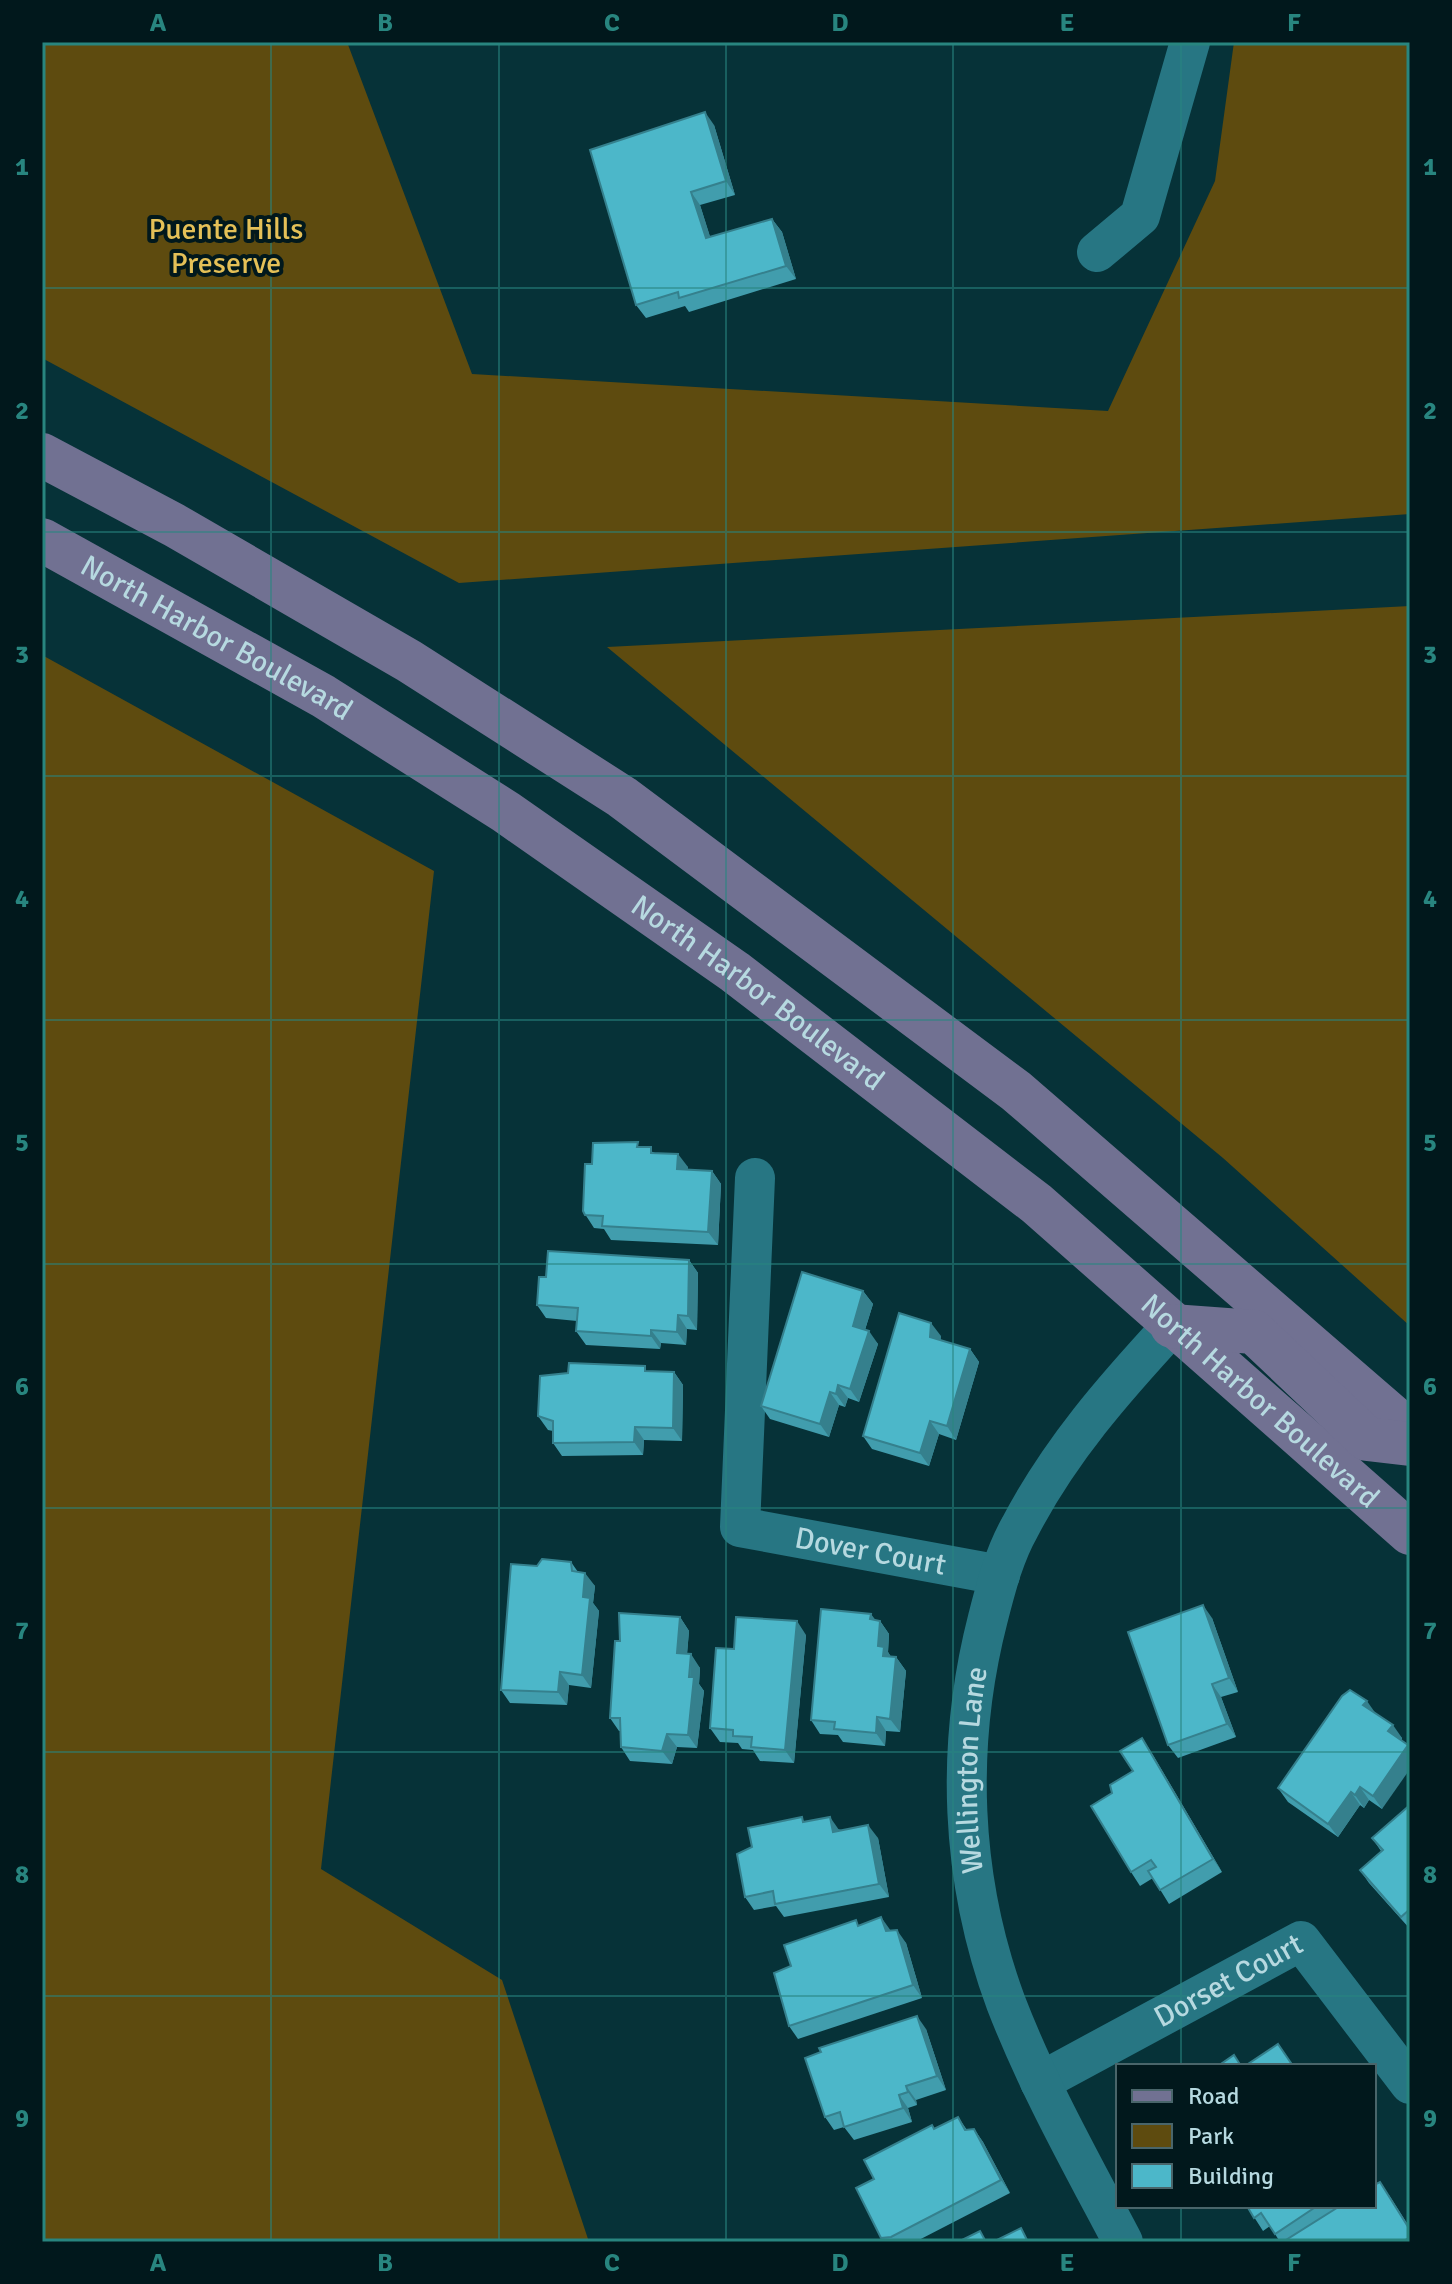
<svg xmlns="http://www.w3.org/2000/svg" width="1452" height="2284" viewBox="0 0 1452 2284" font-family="Signika,sans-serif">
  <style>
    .green { fill: #5e4b0f }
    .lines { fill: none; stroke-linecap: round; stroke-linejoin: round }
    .minor { stroke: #277683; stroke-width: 40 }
    .major { stroke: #717192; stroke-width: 44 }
    .wall { fill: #419dad }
    .shaded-wall { fill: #35808d }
    .building { fill: #4cb7c9; stroke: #35808d; stroke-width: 2 }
    .grid { fill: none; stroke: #28857f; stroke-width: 2; stroke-opacity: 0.55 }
    .labels { text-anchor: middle; stroke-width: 8; stroke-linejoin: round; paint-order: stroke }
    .park-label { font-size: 30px; fill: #e4c057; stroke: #01181c }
    .street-label { font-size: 30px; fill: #b6d9e0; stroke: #01181c }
    .neatline { fill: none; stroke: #28857f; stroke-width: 3 }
    .grid-label { font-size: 26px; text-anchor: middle; font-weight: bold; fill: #28857f }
  </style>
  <rect width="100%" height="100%" fill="#063238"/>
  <g class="green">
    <path d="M 42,42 L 347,42 L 472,374 L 1108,411 L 1215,181 L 1234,42 L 1410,42 L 1410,514 L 459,583 L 42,358 Z"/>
    <path d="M 1410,606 L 1410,1326 L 1223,1158 L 607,647 Z"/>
    <path d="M 42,655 L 434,871 L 321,1869 L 502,1980 L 589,2242 L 42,2242 Z"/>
  </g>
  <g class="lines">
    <g class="minor">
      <path d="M 1097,252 L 1140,216 L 1190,42"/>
      <path id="s1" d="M 755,1178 L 740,1527 L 1000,1575"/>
      <path id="s2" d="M 1040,2082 L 1301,1941 L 1410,2084"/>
      <path id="s3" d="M 1123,2242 C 1082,2164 1038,2086 1006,2003 C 960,1879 955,1746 988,1618 C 996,1587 1004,1555 1020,1527 C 1060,1450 1114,1389 1172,1326"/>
    </g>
    <g class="major">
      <path d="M 42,455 L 174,525 L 409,661 L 622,797 L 1016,1091 L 1410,1432"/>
      <path id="s4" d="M 42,540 L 323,696 L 506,812 L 735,972 L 1037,1204 L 1410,1533"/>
      <path d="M 1172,1326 L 1254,1332 L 1367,1439 L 1410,1444"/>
    </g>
  </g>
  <g class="wall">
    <path d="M 714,125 L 735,195 L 700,205 L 710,237 L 772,219 L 782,232 L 796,279 L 689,312 L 685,306 L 646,318 L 636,305 Z"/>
    <path d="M 641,1147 L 688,1167 L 687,1170 L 712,1171 L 721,1184 L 718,1245 L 611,1240 L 604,1229 L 594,1228 L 583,1211 L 592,1164 Z"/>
    <path d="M 689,1260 L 698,1273 L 697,1330 L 687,1329 L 686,1345 L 661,1343 L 660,1349 L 586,1345 L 576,1331 L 577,1321 L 546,1318 L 537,1305 L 546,1277 Z"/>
    <path d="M 863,1291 L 873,1304 L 865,1330 L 878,1344 L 859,1402 L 848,1398 L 845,1407 L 839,1405 L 829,1437 L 770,1419 L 761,1406 Z"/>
    <path d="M 941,1336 L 940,1340 L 970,1349 L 979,1362 L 956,1440 L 939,1434 L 929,1466 L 872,1449 L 863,1436 Z"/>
    <path d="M 649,1371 L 674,1372 L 683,1385 L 682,1441 L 644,1440 L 643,1455 L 562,1456 L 553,1443 L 553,1431 L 548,1430 L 538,1416 Z"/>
    <path d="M 571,1562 L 578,1572 L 595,1586 L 593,1603 L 599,1611 L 591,1688 L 569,1685 L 567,1705 L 510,1703 L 501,1690 L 537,1566 Z"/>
    <path d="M 680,1617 L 689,1631 L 687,1654 L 700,1668 L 699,1684 L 704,1691 L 697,1748 L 677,1747 L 672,1764 L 630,1761 L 621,1747 L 620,1731 L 619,1731 L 610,1718 L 620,1641 Z"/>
    <path d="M 1212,1618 L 1238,1692 L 1221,1697 L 1236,1737 L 1178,1758 L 1168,1745 Z"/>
    <path d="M 875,1620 L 880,1621 L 889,1634 L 888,1652 L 891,1657 L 896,1657 L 906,1671 L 900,1732 L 886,1731 L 885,1746 L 843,1742 L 838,1735 L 820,1734 L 811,1720 Z"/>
    <path d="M 806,1635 L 794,1763 L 760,1761 L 753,1750 L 742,1749 L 738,1743 L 720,1742 L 710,1728 L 734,1649 Z"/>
    <path d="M 1376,1713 L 1402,1738 L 1382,1809 L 1369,1800 L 1364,1808 L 1360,1805 L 1338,1837 L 1288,1802 L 1278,1788 Z"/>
    <path d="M 1142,1738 L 1151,1752 L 1222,1872 L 1169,1904 L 1153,1878 L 1140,1886 L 1131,1872 L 1133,1771 Z"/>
    <path d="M 1410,1805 L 1410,1929 L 1369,1883 L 1360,1870 L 1381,1851 L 1372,1838 Z"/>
    <path d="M 805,1822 L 878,1838 L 889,1897 L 784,1917 L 776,1906 L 754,1910 L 745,1897 Z"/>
    <path d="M 860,1925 L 891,1931 L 906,1943 L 922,1998 L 798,2039 L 789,2026 L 791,1966 Z"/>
    <path d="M 926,2029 L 946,2090 L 916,2100 L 917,2105 L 908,2108 L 912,2122 L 854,2140 L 844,2127 L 834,2130 L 825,2117 Z"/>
    <path d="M 958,2117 L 967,2130 L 974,2129 L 983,2142 L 1010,2193 L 915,2242 L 883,2242 L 881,2238 L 874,2179 L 934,2129 Z"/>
    <path d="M 1389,2195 L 1410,2228 L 1410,2242 L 1280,2242 L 1270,2226 L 1263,2231 L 1247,2206 L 1374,2206 Z"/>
  </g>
  <g class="shaded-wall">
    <path d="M 705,112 L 714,125 L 735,195 L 726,181 Z"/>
    <path d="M 691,192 L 700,205 L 715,252 L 706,238 Z"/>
    <path d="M 772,219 L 782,232 L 796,279 L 786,266 Z"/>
    <path d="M 678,1154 L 688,1167 L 686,1182 L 677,1169 Z"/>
    <path d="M 712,1171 L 721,1184 L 718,1245 L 708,1232 Z"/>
    <path d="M 689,1260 L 698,1273 L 697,1330 L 688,1316 Z"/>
    <path d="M 863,1291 L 873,1304 L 862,1339 L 853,1326 Z"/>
    <path d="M 678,1315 L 687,1329 L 686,1345 L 677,1332 Z"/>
    <path d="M 931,1323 L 941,1336 L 940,1350 L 930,1337 Z"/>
    <path d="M 651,1330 L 661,1343 L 660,1349 L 651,1336 Z"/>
    <path d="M 869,1331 L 878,1344 L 859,1402 L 850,1389 Z"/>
    <path d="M 970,1349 L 979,1362 L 956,1440 L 947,1426 Z"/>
    <path d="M 674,1372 L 683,1385 L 682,1441 L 673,1428 Z"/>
    <path d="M 838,1385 L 848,1398 L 845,1407 L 836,1394 Z"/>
    <path d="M 830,1392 L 839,1405 L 829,1437 L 820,1424 Z"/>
    <path d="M 930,1421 L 939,1434 L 929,1466 L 920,1453 Z"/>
    <path d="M 635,1427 L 644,1440 L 643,1455 L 634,1442 Z"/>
    <path d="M 585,1573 L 595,1586 L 593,1603 L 599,1611 L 591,1688 L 582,1675 L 583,1597 Z"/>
    <path d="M 1203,1605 L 1212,1618 L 1238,1692 L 1229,1678 Z"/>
    <path d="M 871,1614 L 880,1626 L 880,1621 L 889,1634 L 888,1652 L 893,1660 L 883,1656 L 878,1646 L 870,1619 Z"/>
    <path d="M 680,1617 L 689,1631 L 686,1666 L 677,1653 Z"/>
    <path d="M 797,1621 L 806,1635 L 794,1763 L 785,1750 Z"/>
    <path d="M 691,1654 L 700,1668 L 699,1684 L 704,1691 L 697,1748 L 688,1735 Z"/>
    <path d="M 896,1657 L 906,1671 L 900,1732 L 890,1719 Z"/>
    <path d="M 560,1672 L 569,1685 L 567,1705 L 558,1692 Z"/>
    <path d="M 1212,1684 L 1221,1697 L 1236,1737 L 1227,1724 Z"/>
    <path d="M 1367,1701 L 1376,1714 L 1363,1705 Z"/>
    <path d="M 877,1717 L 886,1731 L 885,1746 L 876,1733 Z"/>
    <path d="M 1393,1725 L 1402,1738 L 1398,1744 L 1388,1731 Z"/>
    <path d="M 667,1734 L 677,1747 L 672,1764 L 662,1751 Z"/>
    <path d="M 1142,1738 L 1151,1752 L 1222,1872 L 1213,1859 Z"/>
    <path d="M 1408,1745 L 1410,1748 L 1410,1769 L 1382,1809 L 1373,1796 Z"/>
    <path d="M 1360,1787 L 1369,1800 L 1364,1808 L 1355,1795 Z"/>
    <path d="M 1351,1792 L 1360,1805 L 1338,1837 L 1328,1824 Z"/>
    <path d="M 830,1817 L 839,1830 L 833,1832 Z"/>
    <path d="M 868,1825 L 878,1838 L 889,1897 L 879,1884 Z"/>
    <path d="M 881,1917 L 891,1931 L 886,1931 Z"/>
    <path d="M 897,1930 L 906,1943 L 922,1998 L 913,1985 Z"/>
    <path d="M 917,2016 L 926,2029 L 946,2090 L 937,2076 Z"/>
    <path d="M 906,2086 L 916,2100 L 917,2105 L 908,2092 Z"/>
    <path d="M 899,2095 L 908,2108 L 912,2122 L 903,2108 Z"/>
    <path d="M 974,2129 L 983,2142 L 1010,2193 L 1001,2180 Z"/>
  </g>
  <g class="building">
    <path d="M 705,112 L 726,181 L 691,192 L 706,238 L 772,219 L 786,266 L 679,298 L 678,292 L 636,305 L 590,150 Z"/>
    <path d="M 638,1142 L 637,1147 L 651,1147 L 651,1153 L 678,1154 L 677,1169 L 712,1171 L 708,1232 L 602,1226 L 603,1216 L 585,1215 L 583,1211 L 585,1164 L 592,1164 L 593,1143 Z"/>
    <path d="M 548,1251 L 689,1260 L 688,1316 L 678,1315 L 677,1332 L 651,1330 L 651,1336 L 576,1331 L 578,1308 L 537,1305 L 539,1277 L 546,1277 Z"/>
    <path d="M 802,1272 L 863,1291 L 853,1326 L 869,1331 L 850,1389 L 838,1385 L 836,1394 L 830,1392 L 820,1424 L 761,1406 Z"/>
    <path d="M 899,1313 L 931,1323 L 930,1337 L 970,1349 L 947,1426 L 930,1421 L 920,1453 L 863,1436 Z"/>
    <path d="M 569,1363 L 645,1366 L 645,1371 L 674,1372 L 673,1428 L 635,1427 L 634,1442 L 553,1443 L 553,1421 L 538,1416 L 540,1376 L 568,1373 Z"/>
    <path d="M 542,1559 L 571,1562 L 572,1571 L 585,1573 L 583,1597 L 590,1598 L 582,1675 L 560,1672 L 558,1692 L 501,1690 L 511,1564 L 537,1566 Z"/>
    <path d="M 1203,1605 L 1229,1678 L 1212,1684 L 1227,1724 L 1168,1745 L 1128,1632 Z"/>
    <path d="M 821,1609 L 871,1614 L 870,1619 L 880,1621 L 878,1646 L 884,1647 L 883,1656 L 896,1657 L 890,1719 L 877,1717 L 876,1733 L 834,1729 L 835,1722 L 811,1720 Z"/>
    <path d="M 619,1613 L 680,1617 L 677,1653 L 691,1654 L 689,1677 L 694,1677 L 688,1735 L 667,1734 L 662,1751 L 621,1747 L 620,1718 L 610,1718 L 615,1641 L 620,1641 Z"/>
    <path d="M 736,1617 L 797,1621 L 785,1750 L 751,1747 L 752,1737 L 733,1736 L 733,1730 L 710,1728 L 716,1648 L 734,1649 Z"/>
    <path d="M 1350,1690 L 1367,1701 L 1363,1705 L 1393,1725 L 1388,1731 L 1408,1745 L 1373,1796 L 1360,1787 L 1355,1795 L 1351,1792 L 1328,1824 L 1278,1788 L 1342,1696 Z"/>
    <path d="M 1142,1738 L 1213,1859 L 1160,1890 L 1148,1871 L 1156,1867 L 1151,1860 L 1131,1872 L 1091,1806 L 1112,1793 L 1110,1785 L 1133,1771 L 1120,1751 Z"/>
    <path d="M 1410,1805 L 1410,1909 L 1401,1917 L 1360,1870 L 1383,1850 L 1372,1838 Z"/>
    <path d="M 802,1817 L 803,1822 L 830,1817 L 833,1832 L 868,1825 L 879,1884 L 775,1904 L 773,1891 L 745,1897 L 737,1854 L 752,1847 L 748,1828 Z"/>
    <path d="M 881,1917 L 886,1931 L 897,1930 L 913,1985 L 789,2026 L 774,1973 L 791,1966 L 784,1945 L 856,1920 L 858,1926 Z"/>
    <path d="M 917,2016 L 937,2076 L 906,2086 L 908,2092 L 899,2095 L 903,2108 L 844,2127 L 840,2112 L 825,2117 L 805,2058 L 821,2052 L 819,2048 Z"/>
    <path d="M 1278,2044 L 1293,2066 L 1245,2066 Z"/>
    <path d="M 1234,2055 L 1241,2066 L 1218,2066 Z"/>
    <path d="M 958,2117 L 965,2130 L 974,2129 L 1001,2180 L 891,2237 L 881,2238 L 856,2188 L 874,2179 L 864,2160 L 932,2125 L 934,2129 Z"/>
    <path d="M 1380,2182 L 1410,2230 L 1410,2237 L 1402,2242 L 1288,2242 L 1286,2240 L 1340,2206 L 1374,2206 L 1374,2185 Z"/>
    <path d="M 1247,2206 L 1317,2206 L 1275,2234 L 1261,2213 L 1254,2218 Z"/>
    <path d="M 1021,2228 L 1028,2242 L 993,2242 Z"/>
    <path d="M 980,2231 L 986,2242 L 958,2242 Z"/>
  </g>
  <path class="grid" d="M 271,42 L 271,2242M 499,42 L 499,2242M 726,42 L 726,2242M 953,42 L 953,2242M 1181,42 L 1181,2066M 42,288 L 1410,288M 42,532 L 1410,532M 42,776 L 1410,776M 42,1020 L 1410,1020M 42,1264 L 1410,1264M 42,1508 L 1410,1508M 42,1752 L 1410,1752M 42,1996 L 1410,1996M 1181,2206 L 1181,2242"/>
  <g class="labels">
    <g class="park-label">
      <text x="226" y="239">Puente Hills<tspan x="226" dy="34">Preserve</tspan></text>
    </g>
    <g class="street-label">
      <text dy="10" stroke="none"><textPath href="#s4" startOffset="200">North Harbor Boulevard</textPath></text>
      <text dy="10" stroke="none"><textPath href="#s4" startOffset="848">North Harbor Boulevard</textPath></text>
      <text dy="10" stroke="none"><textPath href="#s4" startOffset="1496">North Harbor Boulevard</textPath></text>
      <text dy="10" stroke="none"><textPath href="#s1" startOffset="482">Dover Court</textPath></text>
      <text dy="10" stroke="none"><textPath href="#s3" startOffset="504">Wellington Lane</textPath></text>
      <text dy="10" stroke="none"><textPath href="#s2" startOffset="214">Dorset Court</textPath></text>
    </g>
  </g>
  <rect width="1452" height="2284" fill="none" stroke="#01181c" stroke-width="88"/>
  <rect x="1116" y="2064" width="260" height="144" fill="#01181c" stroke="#49656a" stroke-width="2"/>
  <rect x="1132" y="2090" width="40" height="12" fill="#717192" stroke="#49656a" stroke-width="2"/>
  <text x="1188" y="2104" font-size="24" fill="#b6d9e0">Road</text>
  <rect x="1132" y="2124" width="40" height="24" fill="#5e4b0f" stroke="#49656a" stroke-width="2"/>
  <text x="1188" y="2144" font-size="24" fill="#b6d9e0">Park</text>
  <rect x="1132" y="2164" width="40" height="24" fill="#4cb7c9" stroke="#49656a" stroke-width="2"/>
  <text x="1188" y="2184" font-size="24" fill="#b6d9e0">Building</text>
  <rect x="44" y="44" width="1364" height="2196" class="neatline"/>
  <g class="grid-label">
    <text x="158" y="31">A</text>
    <text x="385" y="31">B</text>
    <text x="612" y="31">C</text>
    <text x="840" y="31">D</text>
    <text x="1067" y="31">E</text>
    <text x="1294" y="31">F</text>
    <text x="22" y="175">1</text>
    <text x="1430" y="175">1</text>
    <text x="22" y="419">2</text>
    <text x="1430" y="419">2</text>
    <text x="22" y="663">3</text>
    <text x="1430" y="663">3</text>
    <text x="22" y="907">4</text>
    <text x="1430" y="907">4</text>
    <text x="22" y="1151">5</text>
    <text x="1430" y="1151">5</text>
    <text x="22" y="1395">6</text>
    <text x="1430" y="1395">6</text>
    <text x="22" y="1639">7</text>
    <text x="1430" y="1639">7</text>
    <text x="22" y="1883">8</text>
    <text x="1430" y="1883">8</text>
    <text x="22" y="2127">9</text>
    <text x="1430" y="2127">9</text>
    <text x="158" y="2271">A</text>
    <text x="385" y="2271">B</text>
    <text x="612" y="2271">C</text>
    <text x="840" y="2271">D</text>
    <text x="1067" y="2271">E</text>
    <text x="1294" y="2271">F</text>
  </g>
</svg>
